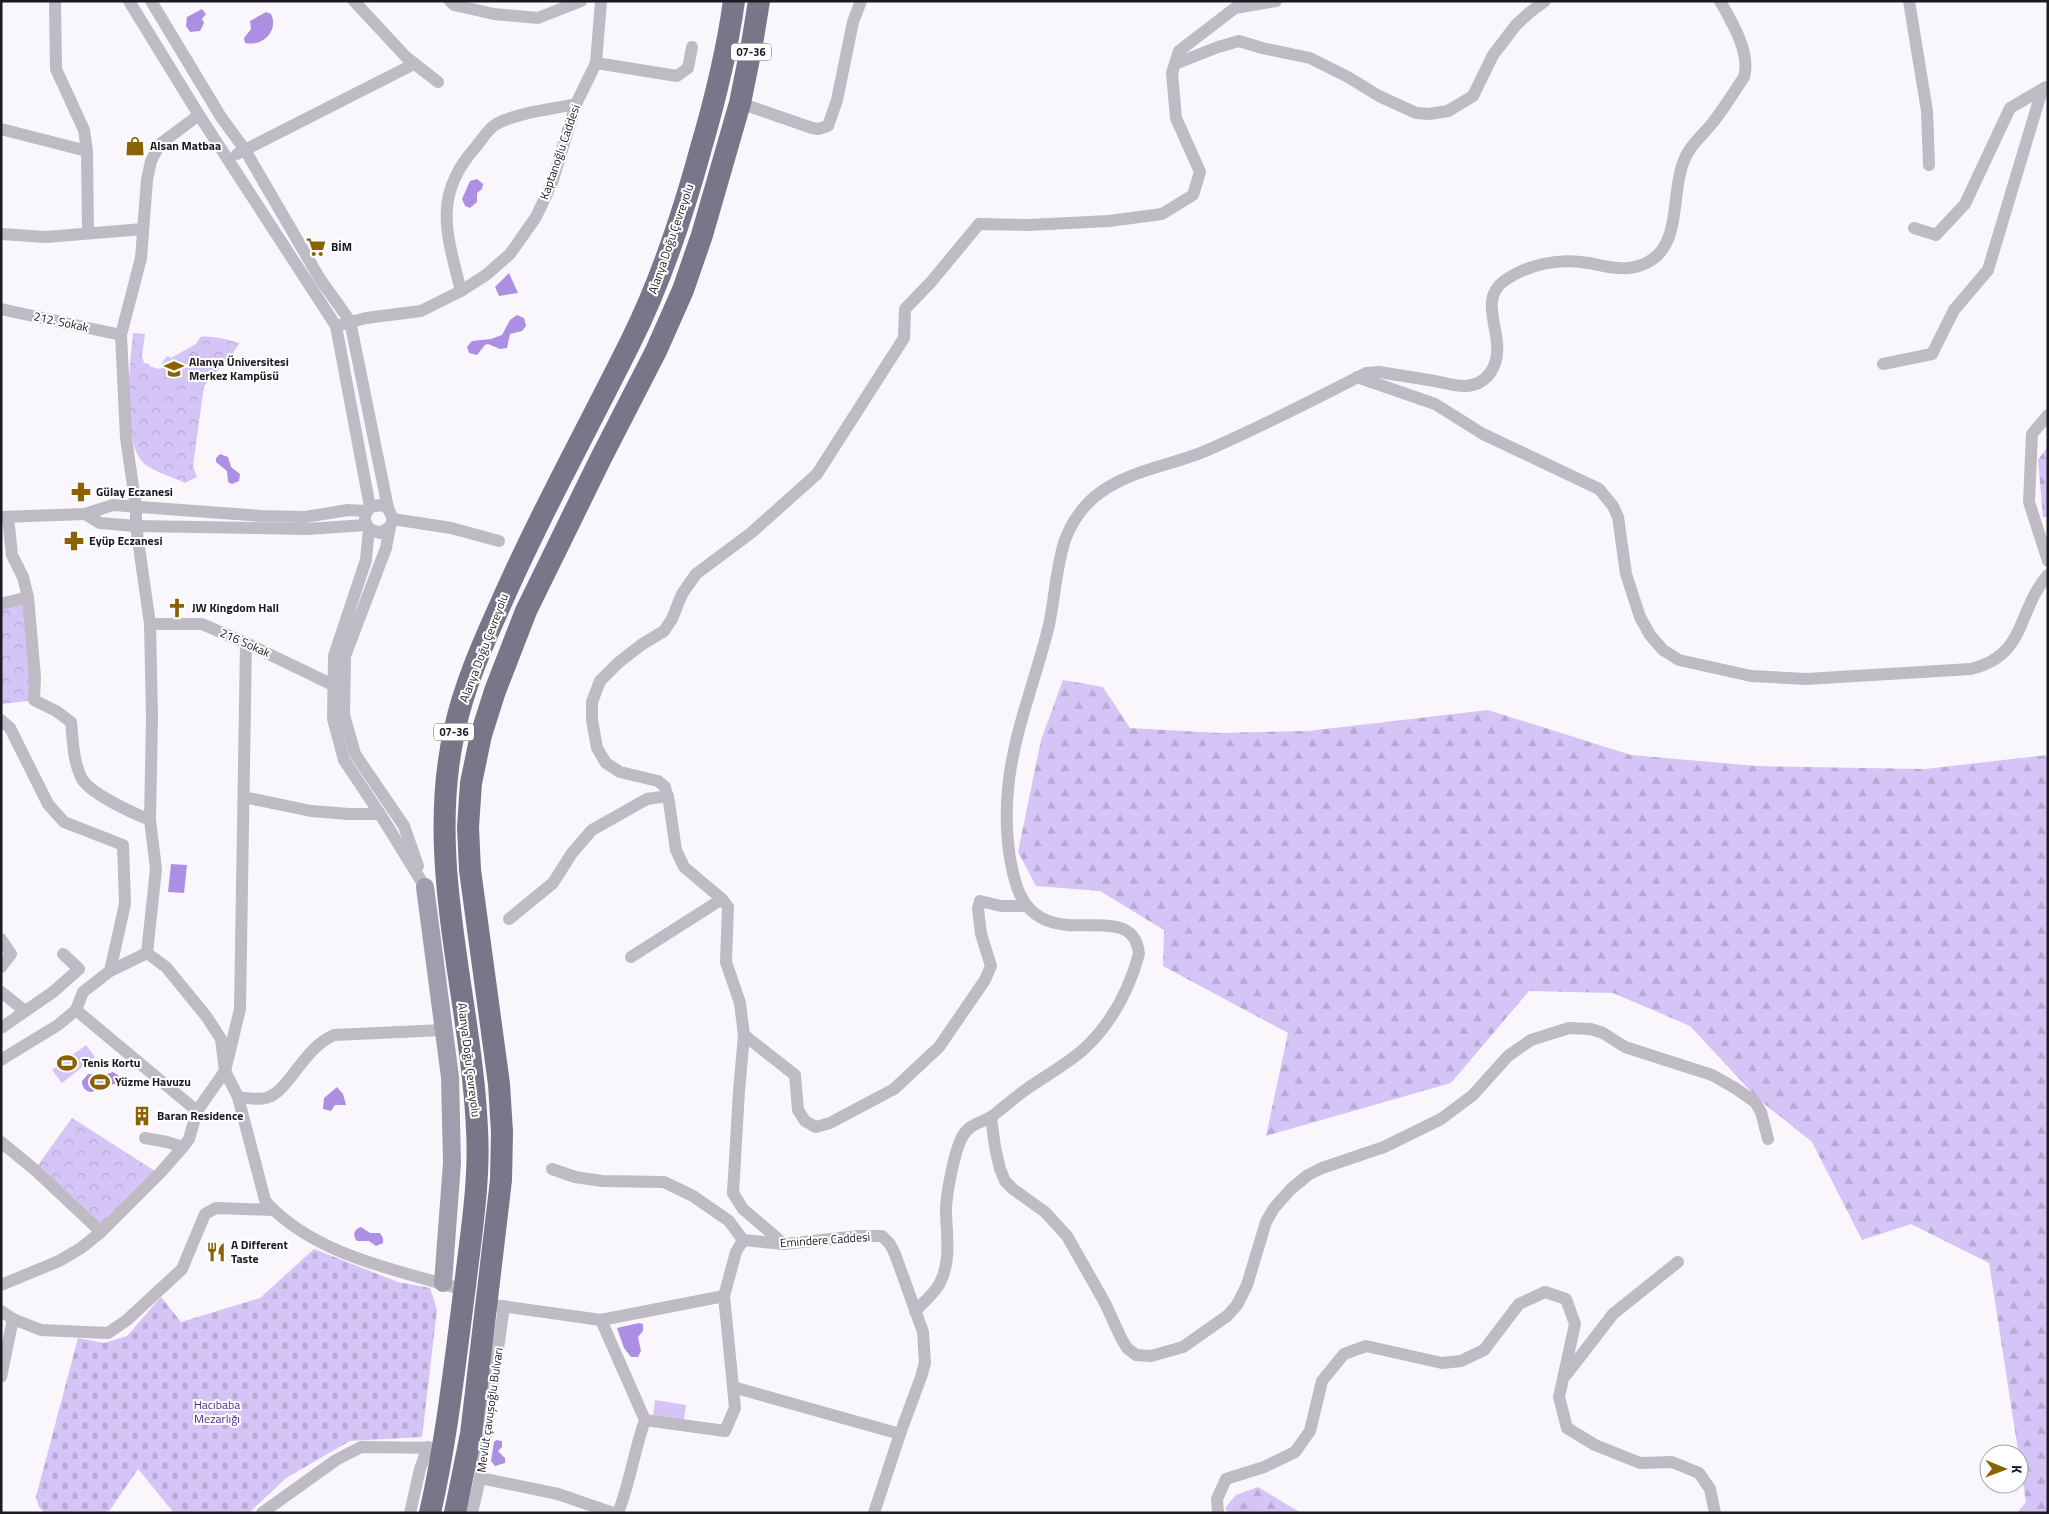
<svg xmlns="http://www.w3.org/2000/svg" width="2049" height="1514" viewBox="0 0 2049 1514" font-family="'Titillium Web',sans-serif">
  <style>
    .grass { fill: #d4c5f6 }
    .forest { fill: url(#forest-firs) }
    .cemetery { fill: url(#cemetery-stones) }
    .park { fill: url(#park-crowns) }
    .water { fill: #ac8fe3 }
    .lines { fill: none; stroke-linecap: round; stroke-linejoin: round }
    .street { stroke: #bebbc5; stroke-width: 12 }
    .secondary { stroke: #a19dac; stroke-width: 18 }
    .highway { stroke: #7b758a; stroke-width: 22 }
    .labels { text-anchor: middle; stroke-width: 4; stroke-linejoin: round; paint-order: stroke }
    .shield { fill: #fff; stroke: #615f64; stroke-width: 1 }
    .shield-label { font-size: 11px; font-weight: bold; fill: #1d1a22 }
    .poi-label { font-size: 12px; font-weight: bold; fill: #1d1a22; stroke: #fff; text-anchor: start }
    .street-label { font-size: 12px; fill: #1d1a22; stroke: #fff }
    .park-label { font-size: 12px; fill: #542b8c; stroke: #fff }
  </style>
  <defs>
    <pattern id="forest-firs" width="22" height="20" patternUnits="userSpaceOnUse" patternTransform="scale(1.25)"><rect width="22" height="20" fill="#d4c5f6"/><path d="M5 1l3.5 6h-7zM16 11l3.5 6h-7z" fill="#b6a9d3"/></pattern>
    <pattern id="cemetery-stones" width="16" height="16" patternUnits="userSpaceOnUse" patternTransform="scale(1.25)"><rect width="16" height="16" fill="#d4c5f6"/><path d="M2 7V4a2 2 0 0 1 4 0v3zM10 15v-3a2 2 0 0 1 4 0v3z" fill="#b6a9d3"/></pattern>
    <pattern id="park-crowns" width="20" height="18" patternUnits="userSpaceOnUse" patternTransform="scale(1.25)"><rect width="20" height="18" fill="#d4c5f6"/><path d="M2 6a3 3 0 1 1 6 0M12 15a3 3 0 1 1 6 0" fill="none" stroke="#b6a9d3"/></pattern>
  </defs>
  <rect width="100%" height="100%" fill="#f9f7fc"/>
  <g class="grass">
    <path d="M 86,1045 L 95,1057 L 62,1083 L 52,1070 Z"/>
    <path d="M 655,1400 L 686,1405 L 684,1420 L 653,1415 Z"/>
  </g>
  <g class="forest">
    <path d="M 2048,446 L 2048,517 L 2043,517 L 2038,460 Z"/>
    <path d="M 1063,680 L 1103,687 L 1130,728 L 1219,733 L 1308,731 L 1488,710 L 1631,755 L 1757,766 L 1925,769 L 2048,755 L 2048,1513 L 2017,1513 L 2026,1502 L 1989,1263 L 1911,1224 L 1862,1240 L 1812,1142 L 1757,1098 L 1690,1026 L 1613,993 L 1529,991 L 1451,1083 L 1266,1136 L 1288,1033 L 1163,966 L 1164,930 L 1100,891 L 1036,886 L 1018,852 L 1041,740 Z"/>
    <path d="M 1258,1487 L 1301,1513 L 1228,1513 L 1225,1508 L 1236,1495 Z"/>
  </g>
  <path class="cemetery" d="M 314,1249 L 398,1282 L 430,1288 L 437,1310 L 422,1437 L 350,1441 L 286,1478 L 249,1513 L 174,1513 L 138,1469 L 110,1510 L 104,1513 L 45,1513 L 39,1507 L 36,1497 L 78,1338 L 104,1343 L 127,1336 L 161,1297 L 181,1322 L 260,1298 Z"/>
  <g class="park">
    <path d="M 133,333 L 145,334 L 142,355 L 144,363 L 149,364 L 151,367 L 161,369 L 161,364 L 167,356 L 171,358 L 196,344 L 200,337 C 214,335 226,340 240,343 L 233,353 L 204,386 L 193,466 L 197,477 L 185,483 C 173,477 157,473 146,465 C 120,445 130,363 133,333 Z"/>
    <path d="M 26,603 L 30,686 L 28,701 L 1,704 L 1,609 Z"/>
    <path d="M 72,1118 L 155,1171 L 100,1226 L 38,1165 Z"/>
  </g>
  <g class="water">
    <path d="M 202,9 L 206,14 L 202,19 L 204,23 L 200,31 L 190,32 L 186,26 L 187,17 Z"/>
    <path d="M 266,12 L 271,14 C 279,31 263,47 245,43 L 244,38 L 251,29 L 250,21 Z"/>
    <path d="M 477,179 L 483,184 L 482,189 L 477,193 L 477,202 L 470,208 L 465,206 L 462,199 L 470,181 Z"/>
    <path d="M 509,273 L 518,293 L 499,296 L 495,287 Z"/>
    <path d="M 517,315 L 524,318 L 526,326 L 522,331 L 510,334 L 507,348 L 500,349 L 488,344 L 485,345 L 477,355 L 469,353 L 467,347 L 472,341 L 491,339 L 502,335 L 510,320 Z"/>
    <path d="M 220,454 L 228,457 L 231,467 L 240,474 L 239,481 L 232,484 L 228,482 L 227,471 L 216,462 L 216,458 Z"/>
    <path d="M 171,864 L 187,865 L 184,893 L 168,892 Z"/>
    <path d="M 113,1072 L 119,1076 L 115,1084 L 100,1086 L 92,1092 C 86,1092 82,1088 82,1081 L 88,1074 L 104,1075 Z"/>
    <path d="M 337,1087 L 343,1094 L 346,1105 L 335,1105 L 331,1111 L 323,1109 L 324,1098 Z"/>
    <path d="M 361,1227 L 370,1233 L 380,1233 L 383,1238 L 383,1243 L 376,1246 L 369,1241 L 357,1241 C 352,1235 354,1229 361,1227 Z"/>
    <path d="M 639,1323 L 643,1324 L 643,1331 L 638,1337 L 641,1351 L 638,1357 L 631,1357 L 624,1348 L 617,1328 Z"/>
    <path d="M 496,1440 L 502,1441 L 502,1447 L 498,1451 L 505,1458 L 505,1463 L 495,1466 L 491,1461 L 494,1442 Z"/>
  </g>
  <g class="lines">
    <g class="street">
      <path d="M 55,1 L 56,69 L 84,130 L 87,151 L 88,233"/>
      <path d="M 129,1 L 199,115 L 336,326 L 370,507"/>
      <path d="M 151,1 L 221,117 L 245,150 L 320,279 L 350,321 L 388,508"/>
      <path d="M 354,1 L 406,57 L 438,82"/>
      <path d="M 450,1 L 454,5 L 494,14 L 538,18 L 581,1"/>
      <path d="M 1909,1 L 1927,111 L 1929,165"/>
      <path d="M 596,63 L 677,76 L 688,68 L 692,47"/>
      <path d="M 1175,64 L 1218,47 L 1239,41 L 1262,48 L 1310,58 L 1348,77 L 1379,96 L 1416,113 L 1429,114 L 1448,111 L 1473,96 L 1493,55 L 1516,25 L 1529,13 L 1545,1"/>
      <path d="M 740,103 L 812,128 L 818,129 L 828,126 L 837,100 L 853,22 L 861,1"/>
      <path d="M 1,129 L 87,151"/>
      <path d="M 237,154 L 414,64"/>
      <path d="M 1914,228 L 1936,235 L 1965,204 L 2010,108 L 2046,87"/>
      <path d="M 1,234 L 46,237 L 143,229"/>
      <path d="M 461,291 C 447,235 432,196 475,148 C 481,141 487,130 495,125 C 514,113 553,109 576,104"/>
      <path d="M 1,309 L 121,335"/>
      <path d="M 343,324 L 366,318 L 421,311 L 461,291 L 486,275 L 510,254 L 536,217 L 552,183 L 576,104 L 596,63 L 601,1"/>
      <path d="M 1883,364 L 1932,354 L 1954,310 L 1988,270 L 2042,90"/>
      <path d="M 1357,377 L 1435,404 L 1483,434 L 1599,489 L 1613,506 L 1618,517 L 1626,574 L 1640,617 L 1650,635 L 1663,650 L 1679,660 L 1751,676 L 1806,679 L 1971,669 C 2028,655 2016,611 2048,575"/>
      <path d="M 2048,415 L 2032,434 L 2029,502 L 2048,561"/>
      <path d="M 85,514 L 100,523 L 136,526 L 307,529 L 366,525"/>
      <path d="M 1,517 L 85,514 L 113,505 L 262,516 L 305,517 L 348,510 L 367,511"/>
      <path d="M 393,519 L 451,528 L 499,541"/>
      <path d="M 390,527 L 386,548 L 345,656 L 344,715 L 355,754 L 404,826 L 418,866"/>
      <path d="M 369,529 L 380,533 L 390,527 L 393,519 L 388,508 L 380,505 L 370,507 L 365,515 L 365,521 L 369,529 L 366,560 L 334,656 L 333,719 L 344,760 L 380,814 L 425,887"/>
      <path d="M 28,597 L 35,677 L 34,700 L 56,711 L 71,722 C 73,741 73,760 81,777 C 88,793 133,813 150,820"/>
      <path d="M 1,604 L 28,597 L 23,577 L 12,555 L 8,517"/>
      <path d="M 150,624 L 202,624 L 246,643 L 333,685"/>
      <path d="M 1,720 L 10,728 L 48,804 L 64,822 L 123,845 L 125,904 L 110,971"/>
      <path d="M 244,797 L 311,811 L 349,814 L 380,814"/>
      <path d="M 509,919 L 553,883 L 572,853 L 592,830 L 647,799 L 668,796"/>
      <path d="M 1,939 L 11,954 L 1,967"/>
      <path d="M 147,953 L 166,967 L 206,1016 L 221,1039 L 225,1071 L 238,1097 L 265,1200 L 268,1204 C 317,1256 398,1270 464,1290"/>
      <path d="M 631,957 L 722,899"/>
      <path d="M 1,992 L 25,1011"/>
      <path d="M 76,1010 L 197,1111"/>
      <path d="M 1,1028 L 53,992 L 79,969 L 63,954"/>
      <path d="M 744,1035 L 795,1075 L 798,1110 L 805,1121 L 816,1127 L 830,1123 L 894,1089 L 939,1047 L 985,980 L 991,966 L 981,934 L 978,909 L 980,901 L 1001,906 L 1026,906"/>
      <path d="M 1,1060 L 58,1025 L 76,1010 L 83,992 L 110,971 L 147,953 L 156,869 L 150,820 L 152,718 L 150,624 L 136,526 L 136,507 L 126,438 L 121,335 L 141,258 L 147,180 L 151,161 L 160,144 L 199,115"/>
      <path d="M 238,1097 C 247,1098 257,1100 266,1098 C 289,1092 303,1048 334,1035 L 444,1030"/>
      <path d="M 991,1117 L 995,1147 L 1000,1169 L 1005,1181 L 1013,1189 L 1045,1212 L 1067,1236 L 1105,1303 L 1121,1338 L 1127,1348 L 1136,1355 L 1151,1356 L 1183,1347 L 1227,1316 L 1237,1305 L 1247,1285 L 1266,1222 L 1274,1208 L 1291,1189 L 1308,1175 L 1322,1168 L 1384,1147 L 1441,1119 L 1473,1095 L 1508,1056 L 1531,1040 L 1569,1028 L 1591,1029 L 1603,1033 L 1625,1047 L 1712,1075 L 1735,1088 L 1755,1102 L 1761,1112 L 1768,1139"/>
      <path d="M 145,1138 L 167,1142 L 183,1147"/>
      <path d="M 1,1142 L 35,1170 L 101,1232"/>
      <path d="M 552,1169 L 575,1177 L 602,1181 L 664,1182 L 693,1196 L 729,1221 L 743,1240"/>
      <path d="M 784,1244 L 743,1209 L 733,1193 L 739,1091 L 744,1035 L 740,1003 L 726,962 L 728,907 L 722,899 L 684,867 L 676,850 L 669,802 L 665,787 L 658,781 L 620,772 L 606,763 L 597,748 L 592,720 L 592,702 L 600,681 L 618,663 L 641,645 L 664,631 L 672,619 L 682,594 L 696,574 L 751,533 L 817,474 L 904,338 L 905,309 L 931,282 L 979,224 L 1028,225 L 1109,221 L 1162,214 L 1193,195 L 1200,172 L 1176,118 L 1172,73 L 1179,51 L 1235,8 L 1276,1"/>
      <path d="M 1,1285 L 59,1261 L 81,1248 L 101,1232 L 161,1172 L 183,1147 L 189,1139 L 197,1111 L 225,1071 L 240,1009 L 246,643"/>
      <path d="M 724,1296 L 733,1387"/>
      <path d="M 487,1304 L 601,1320 L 724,1296 L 736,1252 L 743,1240 L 784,1244 L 859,1236 L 882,1236 L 890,1244 L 895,1254 L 923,1332 L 925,1363 L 921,1377 L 900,1434 L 874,1513"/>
      <path d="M 1,1311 L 13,1319 L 41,1330 L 108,1333 L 127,1320 L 182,1269 L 205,1214 L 216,1208 L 273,1210"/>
      <path d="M 915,1311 C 924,1302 934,1294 940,1283 C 952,1258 946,1234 946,1208 C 947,1191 954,1153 962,1137 C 971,1121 983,1124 995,1114 C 1006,1105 1017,1096 1028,1088 C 1047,1075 1067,1064 1084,1049 C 1111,1024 1129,990 1139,954 C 1133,893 1043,961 1017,887 C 1007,857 1005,820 1008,789 C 1013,733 1036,679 1049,625 C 1055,597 1056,567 1065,540 C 1072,521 1085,503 1101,492 C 1133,469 1175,465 1210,449 C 1263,426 1315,399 1366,373 L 1379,372 C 1398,375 1416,378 1435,381 C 1445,383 1455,386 1465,386 C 1488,385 1499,365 1497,344 C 1496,322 1482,297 1504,281 C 1528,264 1559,258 1588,263 C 1601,265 1615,270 1629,268 C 1688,260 1667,194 1686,156 C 1692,143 1705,133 1714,121 C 1725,107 1734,92 1744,77 C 1751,53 1732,22 1720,1"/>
      <path d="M 601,1320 L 645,1420 L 725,1431 L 735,1408 L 733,1387 L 900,1434"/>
      <path d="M 1566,1375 L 1613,1314 L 1678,1262"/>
      <path d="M 1,1377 L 13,1319"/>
      <path d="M 480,1478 L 558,1494 L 613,1513"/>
      <path d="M 262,1513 L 336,1460 L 361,1447 L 443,1448"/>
      <path d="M 410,1513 L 420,1469 L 428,1447"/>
      <path d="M 472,1513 L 480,1478 L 504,1306"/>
      <path d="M 618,1513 C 630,1483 634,1451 645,1420"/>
      <path d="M 1218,1513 L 1217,1499 L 1226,1479 L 1264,1467 L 1295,1452 L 1310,1431 L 1322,1381 L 1344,1354 L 1366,1346 L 1442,1363 L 1461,1361 L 1484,1350 L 1519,1304 L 1545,1292 L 1566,1299 L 1575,1324 L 1559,1397 L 1567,1428 L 1595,1445 L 1640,1463 L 1672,1462 L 1699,1473 L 1710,1489 L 1715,1513"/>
    </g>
    <path class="secondary" d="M 425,887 L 450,1077 L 452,1163 L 443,1283"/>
    <g class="highway">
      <path d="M 430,1513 C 447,1438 455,1362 465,1286 C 471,1234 480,1181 477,1129 C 471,995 424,862 455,728 C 464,687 481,648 498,610 C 538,518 587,430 631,341 C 662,279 683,214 701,148 C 715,100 727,51 734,1"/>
      <path d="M 455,1513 L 471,1434 L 501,1180 L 502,1132 L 499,1084 L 470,870 L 468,827 L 471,783 L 481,735 L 495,691 L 526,611 L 601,458 L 656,351 L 683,290 L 702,235 L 740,103 L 752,44 L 759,1"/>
    </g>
  </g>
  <defs>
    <symbol id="shop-bare" viewBox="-9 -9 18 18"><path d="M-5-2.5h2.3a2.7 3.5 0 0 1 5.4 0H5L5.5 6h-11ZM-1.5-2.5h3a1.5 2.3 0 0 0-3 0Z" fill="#8c6104" stroke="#fff" stroke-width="2.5" paint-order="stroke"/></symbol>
    <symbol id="supermarket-bare" viewBox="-9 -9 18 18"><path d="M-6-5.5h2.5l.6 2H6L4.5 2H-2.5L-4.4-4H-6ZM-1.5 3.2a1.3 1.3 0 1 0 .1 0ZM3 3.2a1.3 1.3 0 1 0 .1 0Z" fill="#8c6104" stroke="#fff" stroke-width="2.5" paint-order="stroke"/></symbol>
    <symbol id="university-bare" viewBox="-9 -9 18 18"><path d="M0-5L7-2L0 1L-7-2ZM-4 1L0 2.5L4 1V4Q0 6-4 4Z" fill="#8c6104" stroke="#fff" stroke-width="2.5" paint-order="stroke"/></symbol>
    <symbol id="pharmacy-bare" viewBox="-9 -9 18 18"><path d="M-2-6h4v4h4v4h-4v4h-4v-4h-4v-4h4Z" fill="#8c6104" stroke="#fff" stroke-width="2.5" paint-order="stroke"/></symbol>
    <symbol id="church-bare" viewBox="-9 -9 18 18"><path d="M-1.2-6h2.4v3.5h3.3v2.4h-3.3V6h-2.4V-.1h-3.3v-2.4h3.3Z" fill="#8c6104" stroke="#fff" stroke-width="2.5" paint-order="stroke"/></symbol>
    <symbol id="stadium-bare" viewBox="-9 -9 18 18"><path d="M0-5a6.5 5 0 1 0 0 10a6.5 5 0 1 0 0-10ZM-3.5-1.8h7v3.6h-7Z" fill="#8c6104" stroke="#fff" stroke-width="2.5" paint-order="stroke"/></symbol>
    <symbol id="building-bare" viewBox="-9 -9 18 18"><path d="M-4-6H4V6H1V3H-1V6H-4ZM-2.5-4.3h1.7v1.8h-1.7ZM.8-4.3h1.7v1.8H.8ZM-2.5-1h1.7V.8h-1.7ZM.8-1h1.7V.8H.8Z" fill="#8c6104" stroke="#fff" stroke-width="2.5" paint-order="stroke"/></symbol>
    <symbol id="restaurant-bare" viewBox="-9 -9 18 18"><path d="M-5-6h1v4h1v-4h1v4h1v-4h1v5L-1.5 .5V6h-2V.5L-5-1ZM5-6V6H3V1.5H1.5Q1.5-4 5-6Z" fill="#8c6104" stroke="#fff" stroke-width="2.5" paint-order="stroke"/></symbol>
  </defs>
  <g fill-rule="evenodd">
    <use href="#shop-bare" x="121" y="132" width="28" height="28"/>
    <use href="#supermarket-bare" x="302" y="233" width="28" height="28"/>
    <use href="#university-bare" x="160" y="355" width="28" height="28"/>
    <use href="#pharmacy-bare" x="67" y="478" width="28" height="28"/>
    <use href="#pharmacy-bare" x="60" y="527" width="28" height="28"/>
    <use href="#church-bare" x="163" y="594" width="28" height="28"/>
    <use href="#stadium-bare" x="53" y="1049" width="28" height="28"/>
    <use href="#stadium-bare" x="86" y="1068" width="28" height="28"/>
    <use href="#building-bare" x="128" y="1102" width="28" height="28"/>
    <use href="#restaurant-bare" x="202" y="1238" width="28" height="28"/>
  </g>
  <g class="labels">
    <g class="shield">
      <rect x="731" y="43.5" width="40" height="17" rx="4"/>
      <rect x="434" y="723.5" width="40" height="17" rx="4"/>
    </g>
    <g class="shield-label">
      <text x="751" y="56">07-36</text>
      <text x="454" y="736">07-36</text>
    </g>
    <g class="poi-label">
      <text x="150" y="150">Alsan Matbaa</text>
      <text x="331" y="251">BİM</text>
      <text x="189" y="366">Alanya Üniversitesi<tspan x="189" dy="14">Merkez Kampüsü</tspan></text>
      <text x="96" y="496">Gülay Eczanesi</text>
      <text x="89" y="545">Eyüp Eczanesi</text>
      <text x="192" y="612">JW Kingdom Hall</text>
      <text x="82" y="1067">Tenis Kortu</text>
      <text x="115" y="1086">Yüzme Havuzu</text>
      <text x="157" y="1120">Baran Residence</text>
      <text x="231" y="1249">A Different<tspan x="231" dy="14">Taste</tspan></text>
    </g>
    <g class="street-label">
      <text transform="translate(560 152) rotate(-71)" y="4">Kaptanoğlu Caddesi</text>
      <text transform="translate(671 239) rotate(-71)" y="4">Alanya Doğu Çevreyolu</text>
      <text transform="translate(61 322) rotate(12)" y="4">212. Sokak</text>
      <text transform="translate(245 643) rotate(24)" y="4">216 Sokak</text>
      <text transform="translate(484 648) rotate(-69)" y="4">Alanya Doğu Çevreyolu</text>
      <text transform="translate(469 1060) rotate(83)" y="4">Alanya Doğu Çevreyolu</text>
      <text transform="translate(825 1240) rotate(-4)" y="4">Emindere Caddesi</text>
      <text transform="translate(490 1410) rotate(-82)" y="4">Mevlüt çavuşoğlu Bulvarı</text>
    </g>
    <g class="park-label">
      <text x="217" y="1409">Hacıbaba<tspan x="217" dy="14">Mezarlığı</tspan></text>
    </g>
  </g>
  <rect width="2049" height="1514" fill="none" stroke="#1d1a22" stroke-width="5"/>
  <g transform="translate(2004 1469) rotate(91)"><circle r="24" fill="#ffffff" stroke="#a5a3a7"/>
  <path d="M0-4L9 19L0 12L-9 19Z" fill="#8c6104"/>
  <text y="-8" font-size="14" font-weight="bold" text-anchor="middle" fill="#1d1a22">K</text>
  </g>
</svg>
